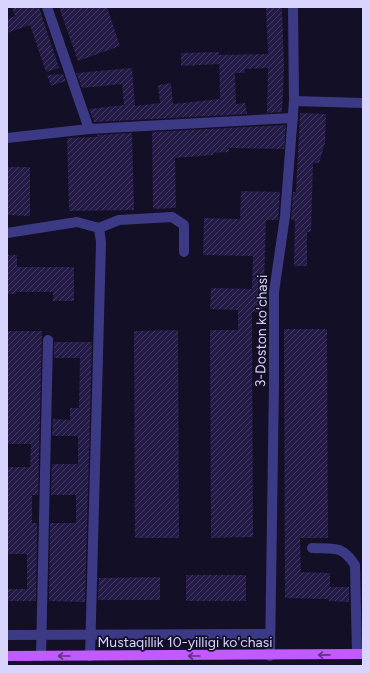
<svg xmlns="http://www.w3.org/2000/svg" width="370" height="673" viewBox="0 0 370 673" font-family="Figtree,sans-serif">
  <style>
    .building { fill: url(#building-hatch) }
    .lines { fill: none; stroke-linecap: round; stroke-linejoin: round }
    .minor { stroke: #3d3a85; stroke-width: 10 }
    .major { stroke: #c25bff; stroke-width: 10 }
    .oneway { stroke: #623188 }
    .labels { text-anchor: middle; stroke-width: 3.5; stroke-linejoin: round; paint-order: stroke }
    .street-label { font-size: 14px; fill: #d9d4ff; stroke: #130f26 }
  </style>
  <defs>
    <pattern id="building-hatch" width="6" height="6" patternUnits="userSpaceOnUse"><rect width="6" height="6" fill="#241b47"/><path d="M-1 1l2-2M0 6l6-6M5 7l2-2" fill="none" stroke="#433b63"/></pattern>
  </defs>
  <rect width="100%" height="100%" fill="#130f26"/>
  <g class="building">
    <path d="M 12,7 L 39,7 L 59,68 L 46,72 L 30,25 L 7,33 L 7,19 L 15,16 Z"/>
    <path d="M 59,7 L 107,7 L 120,46 L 78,61 Z"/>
    <path d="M 266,7 L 282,7 L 284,67 L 282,112 L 267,113 L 268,68 L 245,69 L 245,73 L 235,73 L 236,104 L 245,103 L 247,114 L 94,122 L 89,109 L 124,105 L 122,84 L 82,88 L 76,73 L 132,68 L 135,106 L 160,103 L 158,85 L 171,83 L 173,104 L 220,99 L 219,55 L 268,54 Z"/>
    <path d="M 219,52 L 219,64 L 181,66 L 181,53 Z"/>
    <path d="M 63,74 L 66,81 L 51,86 L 47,75 Z"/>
    <path d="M 300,113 L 326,114 L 325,143 L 319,163 L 313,163 L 311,232 L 307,232 L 307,266 L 294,266 L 295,220 L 291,220 L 293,192 L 296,192 Z"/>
    <path d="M 286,125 L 284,149 L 229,148 L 229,152 L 213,153 L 213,155 L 175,158 L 176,208 L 153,209 L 152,132 Z"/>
    <path d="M 132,133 L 134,210 L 69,211 L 67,138 L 98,137 L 97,135 Z"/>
    <path d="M 7,167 L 30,167 L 30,216 L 7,215 Z"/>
    <path d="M 241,191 L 280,192 L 278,220 L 266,220 L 263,312 L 252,312 L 253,537 L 211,538 L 210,330 L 238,330 L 238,310 L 210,309 L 211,288 L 252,289 L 253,256 L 203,255 L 204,218 L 240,219 Z"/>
    <path d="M 7,255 L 17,255 L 17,267 L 74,267 L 74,301 L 53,301 L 53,292 L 16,292 L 16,294 L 7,294 Z"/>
    <path d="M 284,329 L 327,329 L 328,538 L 300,538 L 301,572 L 330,573 L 330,587 L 349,587 L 349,602 L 329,601 L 329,599 L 285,598 Z"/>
    <path d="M 178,330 L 179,538 L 135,538 L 134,331 Z"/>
    <path d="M 7,331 L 42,331 L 38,495 L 32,495 L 32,523 L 37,523 L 36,601 L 7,601 L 7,589 L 27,589 L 27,554 L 7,554 L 7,467 L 30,467 L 31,444 L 7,444 Z"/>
    <path d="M 54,342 L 92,342 L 85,602 L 49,601 L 50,523 L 76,523 L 76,495 L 51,495 L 52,464 L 78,464 L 78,436 L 52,436 L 53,419 L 70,420 L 70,408 L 79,408 L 80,358 L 54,358 Z"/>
    <rect x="186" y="575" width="60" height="26"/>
    <path d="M 160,577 L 160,600 L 98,600 L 99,578 Z"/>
  </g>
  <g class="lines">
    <g class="minor">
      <path d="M 47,7 L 89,129"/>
      <path d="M 294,101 L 363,103"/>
      <path d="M 7,138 L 89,129 L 293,118"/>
      <path d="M 99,228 L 119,220 L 172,217 L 184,225 L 184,252"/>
      <path d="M 7,233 L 77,222 L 99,228 L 101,242 L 90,656"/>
      <path d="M 312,548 C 334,549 342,545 355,565 L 357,654"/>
      <path d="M 7,635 L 270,634"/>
      <path d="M 41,656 L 48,340"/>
      <path d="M 270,656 L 274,382 L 274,292 L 285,216 L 294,101 L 293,7"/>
    </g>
    <path class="major" d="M 7,656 L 363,654"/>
  </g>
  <defs><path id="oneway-shaft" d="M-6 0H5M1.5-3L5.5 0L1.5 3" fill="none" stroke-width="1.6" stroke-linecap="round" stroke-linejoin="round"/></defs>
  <g class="oneway">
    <use href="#oneway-shaft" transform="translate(324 655) rotate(179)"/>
    <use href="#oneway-shaft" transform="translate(64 656) rotate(180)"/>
    <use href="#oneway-shaft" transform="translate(194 656) rotate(180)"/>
  </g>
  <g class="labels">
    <g class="street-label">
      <text transform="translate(261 331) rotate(-89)" y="5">3-Doston koʻchasi</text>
      <text x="185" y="647">Mustaqillik 10-yilligi ko'chasi</text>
    </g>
  </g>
  <rect width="370" height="673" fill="none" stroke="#d9d4ff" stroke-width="16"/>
</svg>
